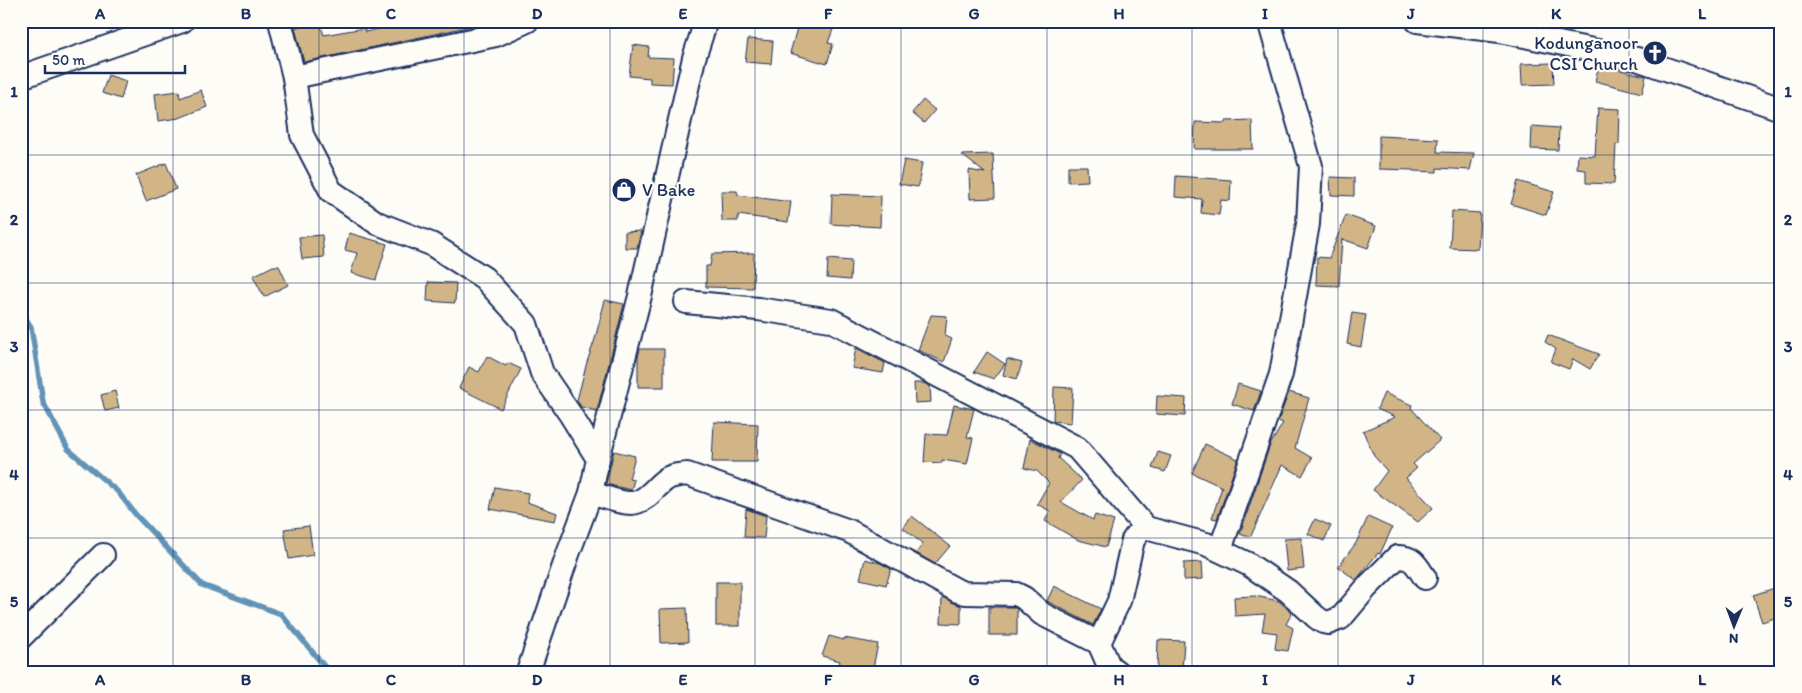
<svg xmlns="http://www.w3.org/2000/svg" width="1802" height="693" viewBox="0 0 1802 693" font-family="Itim,sans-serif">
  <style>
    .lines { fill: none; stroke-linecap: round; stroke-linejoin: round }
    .stream { stroke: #6293b7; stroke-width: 5.5 }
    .building { fill: #d2b587; stroke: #1b2f5e }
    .minor-casing { stroke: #1b2f5e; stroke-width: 26 }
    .minor { stroke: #fdfcf7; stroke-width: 22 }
    .grid { fill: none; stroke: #1b2f5e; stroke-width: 1; stroke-opacity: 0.55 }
    .labels { text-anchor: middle; stroke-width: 4.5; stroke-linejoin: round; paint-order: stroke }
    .poi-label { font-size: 18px; fill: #1b2f5e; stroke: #fdfcf7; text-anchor: end }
    .neatline { fill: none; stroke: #1b2f5e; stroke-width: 2 }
    .grid-label { font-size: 16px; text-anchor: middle; font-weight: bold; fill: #1b2f5e }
  </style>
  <rect width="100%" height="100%" fill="#fdfcf7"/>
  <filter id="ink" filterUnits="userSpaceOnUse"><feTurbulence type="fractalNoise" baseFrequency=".02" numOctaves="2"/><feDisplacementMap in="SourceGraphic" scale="10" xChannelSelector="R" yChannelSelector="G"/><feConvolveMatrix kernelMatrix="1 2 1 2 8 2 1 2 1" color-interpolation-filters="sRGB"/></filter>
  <g filter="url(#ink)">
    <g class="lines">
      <path class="stream" d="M 21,311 L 31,327 L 43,402 L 68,449 L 118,492 L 136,515 L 202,585 L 281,614 L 329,672"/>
    </g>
    <g class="building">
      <path d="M 314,21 L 319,21 L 324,35 L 364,28 L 365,32 L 416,21 L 495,21 L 304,62 L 295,28 Z"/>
      <path d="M 799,21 L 836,21 L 828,43 L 833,44 L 827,64 L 790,53 Z"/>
      <path d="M 748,39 L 773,41 L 771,64 L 745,62 Z"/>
      <path d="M 633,45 L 649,47 L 648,57 L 674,58 L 672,84 L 650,83 L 650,78 L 629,76 Z"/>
      <path d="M 1553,63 L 1554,84 L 1522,85 L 1521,64 Z"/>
      <path d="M 1599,65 L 1646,76 L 1642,93 L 1595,81 Z"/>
      <path d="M 108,75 L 126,81 L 121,99 L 102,93 Z"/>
      <path d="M 201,90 L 207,107 L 179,118 L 158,121 L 155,94 L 179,91 L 180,98 Z"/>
      <path d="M 923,100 L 935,110 L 924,123 L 912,113 Z"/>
      <path d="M 1598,108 L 1620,109 L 1619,144 L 1616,144 L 1614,184 L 1586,183 L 1586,170 L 1577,169 L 1578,155 L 1595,156 Z"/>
      <path d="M 1252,120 L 1253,149 L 1194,149 L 1195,122 L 1226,123 L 1226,121 Z"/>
      <path d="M 1532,126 L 1559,128 L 1558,150 L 1531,149 Z"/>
      <path d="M 1379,136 L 1438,139 L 1437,152 L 1474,153 L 1470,170 L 1437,168 L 1437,172 L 1413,171 L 1413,170 L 1379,169 Z"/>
      <path d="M 993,154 L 995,198 L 970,199 L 969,170 L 985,173 L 962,155 Z"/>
      <path d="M 904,160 L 922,163 L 918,187 L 899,184 Z"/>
      <path d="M 166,163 L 176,189 L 146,201 L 136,175 Z"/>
      <path d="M 1068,166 L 1087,166 L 1088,181 L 1068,182 Z"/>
      <path d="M 1176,176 L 1231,180 L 1230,201 L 1221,200 L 1219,215 L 1201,213 L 1202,199 L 1175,197 Z"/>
      <path d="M 1330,177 L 1354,178 L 1354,196 L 1331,195 Z"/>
      <path d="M 1518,181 L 1554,192 L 1546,215 L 1511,204 Z"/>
      <path d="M 721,191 L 737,191 L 738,195 L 791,202 L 788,222 L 738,215 L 738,221 L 722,221 Z"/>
      <path d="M 832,194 L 881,196 L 880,227 L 831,224 Z"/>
      <path d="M 1452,211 L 1480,213 L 1478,249 L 1450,248 Z"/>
      <path d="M 1346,215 L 1376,226 L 1368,248 L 1342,239 L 1339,286 L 1316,285 L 1317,257 L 1329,258 Z"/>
      <path d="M 641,231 L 637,248 L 625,248 L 625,232 Z"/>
      <path d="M 349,233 L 387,244 L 376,280 L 351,273 L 357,253 L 345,250 Z"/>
      <path d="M 322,235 L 324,257 L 302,259 L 299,237 Z"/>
      <path d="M 754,253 L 753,288 L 706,287 L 706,266 L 710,266 L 712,254 Z"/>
      <path d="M 828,259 L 851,261 L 850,280 L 827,278 Z"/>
      <path d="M 273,266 L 279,266 L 288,285 L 264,297 L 253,276 Z"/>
      <path d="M 428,282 L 456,283 L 455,303 L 427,301 Z"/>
      <path d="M 605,300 L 624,304 L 597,411 L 581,407 L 577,400 L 587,362 L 595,339 Z"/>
      <path d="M 1352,313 L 1366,315 L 1361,347 L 1347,344 Z"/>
      <path d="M 931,315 L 947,316 L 945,336 L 952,339 L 944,362 L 918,350 Z"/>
      <path d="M 1548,335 L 1577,346 L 1599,354 L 1590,369 L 1573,359 L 1569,369 L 1551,362 L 1556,349 L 1545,342 Z"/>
      <path d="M 856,348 L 885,363 L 883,373 L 852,368 Z"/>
      <path d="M 640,349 L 664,349 L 664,387 L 638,387 L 638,357 Z"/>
      <path d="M 987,352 L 1005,364 L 994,379 L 974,372 Z"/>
      <path d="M 487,356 L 506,366 L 508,363 L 521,369 L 501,409 L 459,388 L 469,367 L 479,372 Z"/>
      <path d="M 1007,359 L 1022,363 L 1017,379 L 1003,375 Z"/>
      <path d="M 914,383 L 923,383 L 930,386 L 931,402 L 915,403 Z"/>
      <path d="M 1238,384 L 1261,391 L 1254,411 L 1232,404 Z"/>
      <path d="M 1054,387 L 1073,388 L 1071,423 L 1053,421 Z"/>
      <path d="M 115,391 L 119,408 L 105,411 L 101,395 Z"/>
      <path d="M 1289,392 L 1309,398 L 1295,448 L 1312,458 L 1302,476 L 1282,465 L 1251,536 L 1245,536 L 1240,534 L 1270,445 L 1283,423 L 1278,421 Z"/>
      <path d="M 1384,393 L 1412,405 L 1411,408 L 1440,440 L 1413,464 L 1417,468 L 1406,478 L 1433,508 L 1418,522 L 1373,490 L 1387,471 L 1374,456 L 1363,431 L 1395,417 L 1377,409 Z"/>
      <path d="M 1157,396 L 1186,398 L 1185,416 L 1156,414 Z"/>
      <path d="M 954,405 L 974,409 L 967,437 L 973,438 L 967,464 L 942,460 L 942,463 L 924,462 L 926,434 L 947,435 Z"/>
      <path d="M 714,422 L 758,424 L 757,462 L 712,462 Z"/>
      <path d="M 1030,439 L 1060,454 L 1058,458 L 1082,480 L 1061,502 L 1093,520 L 1095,515 L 1114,521 L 1106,547 L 1078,540 L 1045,521 L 1050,511 L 1037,504 L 1049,483 L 1037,471 L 1024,468 Z"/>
      <path d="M 1205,444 L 1238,459 L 1217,519 L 1212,518 L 1222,487 L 1192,473 Z"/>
      <path d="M 614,451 L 635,456 L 629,479 L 634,480 L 631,490 L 606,484 Z"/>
      <path d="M 1158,452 L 1171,456 L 1165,472 L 1152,468 Z"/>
      <path d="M 495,487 L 528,493 L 527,502 L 557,513 L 555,521 L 490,509 Z"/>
      <path d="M 746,509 L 766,516 L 764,538 L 744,537 Z"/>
      <path d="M 912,516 L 950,546 L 935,564 L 916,553 L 923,544 L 903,528 Z"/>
      <path d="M 1368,517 L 1392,528 L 1380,554 L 1378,553 L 1356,580 L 1338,567 L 1356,543 Z"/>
      <path d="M 1315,519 L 1331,526 L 1324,541 L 1308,534 Z"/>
      <path d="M 309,526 L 313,555 L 289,559 L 284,529 Z"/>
      <path d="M 1301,538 L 1304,569 L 1287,571 L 1284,539 Z"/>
      <path d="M 865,559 L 880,563 L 891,569 L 886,585 L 860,579 Z"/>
      <path d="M 1202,562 L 1203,579 L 1184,580 L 1184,563 Z"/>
      <rect x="716" y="582" width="24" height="44"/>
      <path d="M 1054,586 L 1101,609 L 1093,625 L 1047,601 Z"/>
      <path d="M 1778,587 L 1781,596 L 1781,616 L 1762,622 L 1753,595 Z"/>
      <path d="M 1255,596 L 1279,601 L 1292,613 L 1286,624 L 1293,628 L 1288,651 L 1275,649 L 1277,633 L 1262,631 L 1265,614 L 1235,616 L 1234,597 Z"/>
      <path d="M 942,597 L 961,606 L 961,624 L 941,623 Z"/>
      <path d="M 989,607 L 1013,607 L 1017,609 L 1017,635 L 989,635 Z"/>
      <path d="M 687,608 L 688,642 L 661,643 L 660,609 Z"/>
      <path d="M 829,636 L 844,640 L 844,638 L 878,644 L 872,672 L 857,672 L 858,669 L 839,665 L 840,661 L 822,656 Z"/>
      <path d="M 1158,640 L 1184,641 L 1182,670 L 1157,669 Z"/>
    </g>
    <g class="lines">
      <defs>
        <g id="minor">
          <path d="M 280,21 L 294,77 L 302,135 L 331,191 L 377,223 L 431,244 L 484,278 L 526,324 L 542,373 L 570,414 L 598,459 L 591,493 L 568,554 L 528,672"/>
          <path d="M 1417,21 L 1500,31 L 1637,59 L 1781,109"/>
          <path d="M 21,77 L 182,21"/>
          <path d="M 294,77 L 496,35 L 527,21"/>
          <path d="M 686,302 L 758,309 L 831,320 L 1077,448 L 1146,528"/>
          <path d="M 598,459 L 640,296 L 694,58 L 706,21"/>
          <path d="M 591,493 C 602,496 627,506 637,502 C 649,498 655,487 665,480 C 671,475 680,475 687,474 L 849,531 L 958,591 L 965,593 L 1016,594 L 1024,598 L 1042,614 L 1099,643 L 1109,666 L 1117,672"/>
          <path d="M 1220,550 L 1281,374 L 1308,224 L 1311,166 L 1269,21"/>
          <path d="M 21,637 L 103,555"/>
          <path d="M 1099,643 L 1119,601 L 1133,540 L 1139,532 L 1146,528 L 1206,544 L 1248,564 L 1288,591 L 1316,617 L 1323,622 L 1328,623 L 1341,618 L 1367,587 L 1397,557 C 1413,556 1417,566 1425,578"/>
        </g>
      </defs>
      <use href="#minor" class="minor-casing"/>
      <use href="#minor" class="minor"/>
    </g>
  </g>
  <path class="grid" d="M 173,21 L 173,672M 319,21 L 319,672M 464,21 L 464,672M 610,21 L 610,672M 755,21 L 755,672M 901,21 L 901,672M 1047,21 L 1047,672M 1192,21 L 1192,672M 1338,21 L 1338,672M 1483,21 L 1483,672M 1629,21 L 1629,672M 21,155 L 1781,155M 21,283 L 1781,283M 21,410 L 1781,410M 21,538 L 1781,538"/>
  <defs>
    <symbol id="church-disc" viewBox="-11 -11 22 22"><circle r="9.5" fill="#1b2f5e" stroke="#fdfcf7"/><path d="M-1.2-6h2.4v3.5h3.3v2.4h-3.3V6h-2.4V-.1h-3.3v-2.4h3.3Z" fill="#fff"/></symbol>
    <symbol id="shop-disc" viewBox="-11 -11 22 22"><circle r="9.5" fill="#1b2f5e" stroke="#fdfcf7"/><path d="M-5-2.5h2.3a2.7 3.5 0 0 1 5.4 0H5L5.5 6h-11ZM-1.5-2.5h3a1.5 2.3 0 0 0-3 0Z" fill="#fff"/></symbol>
  </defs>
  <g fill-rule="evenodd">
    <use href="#church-disc" x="1641" y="39" width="28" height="28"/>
    <use href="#shop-disc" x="610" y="176" width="28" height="28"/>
  </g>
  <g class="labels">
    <g class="poi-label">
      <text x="1638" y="49">Kodunganoor<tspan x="1638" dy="21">CSI Church</tspan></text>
      <text x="642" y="196" text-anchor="start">V Bake</text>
    </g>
  </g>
  <rect width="1802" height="693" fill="none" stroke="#fdfcf7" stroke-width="55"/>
  <g transform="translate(1734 626) rotate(181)" stroke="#fdfcf7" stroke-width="4" paint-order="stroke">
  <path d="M0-4L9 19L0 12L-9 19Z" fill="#1b2f5e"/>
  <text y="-8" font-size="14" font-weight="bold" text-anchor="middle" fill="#1b2f5e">N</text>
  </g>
  <path d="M45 65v8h140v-8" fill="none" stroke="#1b2f5e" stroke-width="2.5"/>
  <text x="52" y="65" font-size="15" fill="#1b2f5e" stroke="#fdfcf7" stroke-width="4" paint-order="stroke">50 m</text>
  <rect x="28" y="28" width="1746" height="638" class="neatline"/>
  <g class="grid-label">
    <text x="100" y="19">A</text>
    <text x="246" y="19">B</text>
    <text x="391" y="19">C</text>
    <text x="537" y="19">D</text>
    <text x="683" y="19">E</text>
    <text x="828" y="19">F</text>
    <text x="974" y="19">G</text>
    <text x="1119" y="19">H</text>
    <text x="1265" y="19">I</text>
    <text x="1411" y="19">J</text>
    <text x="1556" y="19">K</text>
    <text x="1702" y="19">L</text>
    <text x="14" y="97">1</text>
    <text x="1788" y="97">1</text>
    <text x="14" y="225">2</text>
    <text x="1788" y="225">2</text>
    <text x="14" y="352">3</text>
    <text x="1788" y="352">3</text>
    <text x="14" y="480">4</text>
    <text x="1788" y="480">4</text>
    <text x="14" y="607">5</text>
    <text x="1788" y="607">5</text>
    <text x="100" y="685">A</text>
    <text x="246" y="685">B</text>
    <text x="391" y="685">C</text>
    <text x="537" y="685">D</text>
    <text x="683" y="685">E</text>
    <text x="828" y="685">F</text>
    <text x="974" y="685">G</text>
    <text x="1119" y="685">H</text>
    <text x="1265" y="685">I</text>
    <text x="1411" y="685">J</text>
    <text x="1556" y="685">K</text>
    <text x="1702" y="685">L</text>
  </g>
</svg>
